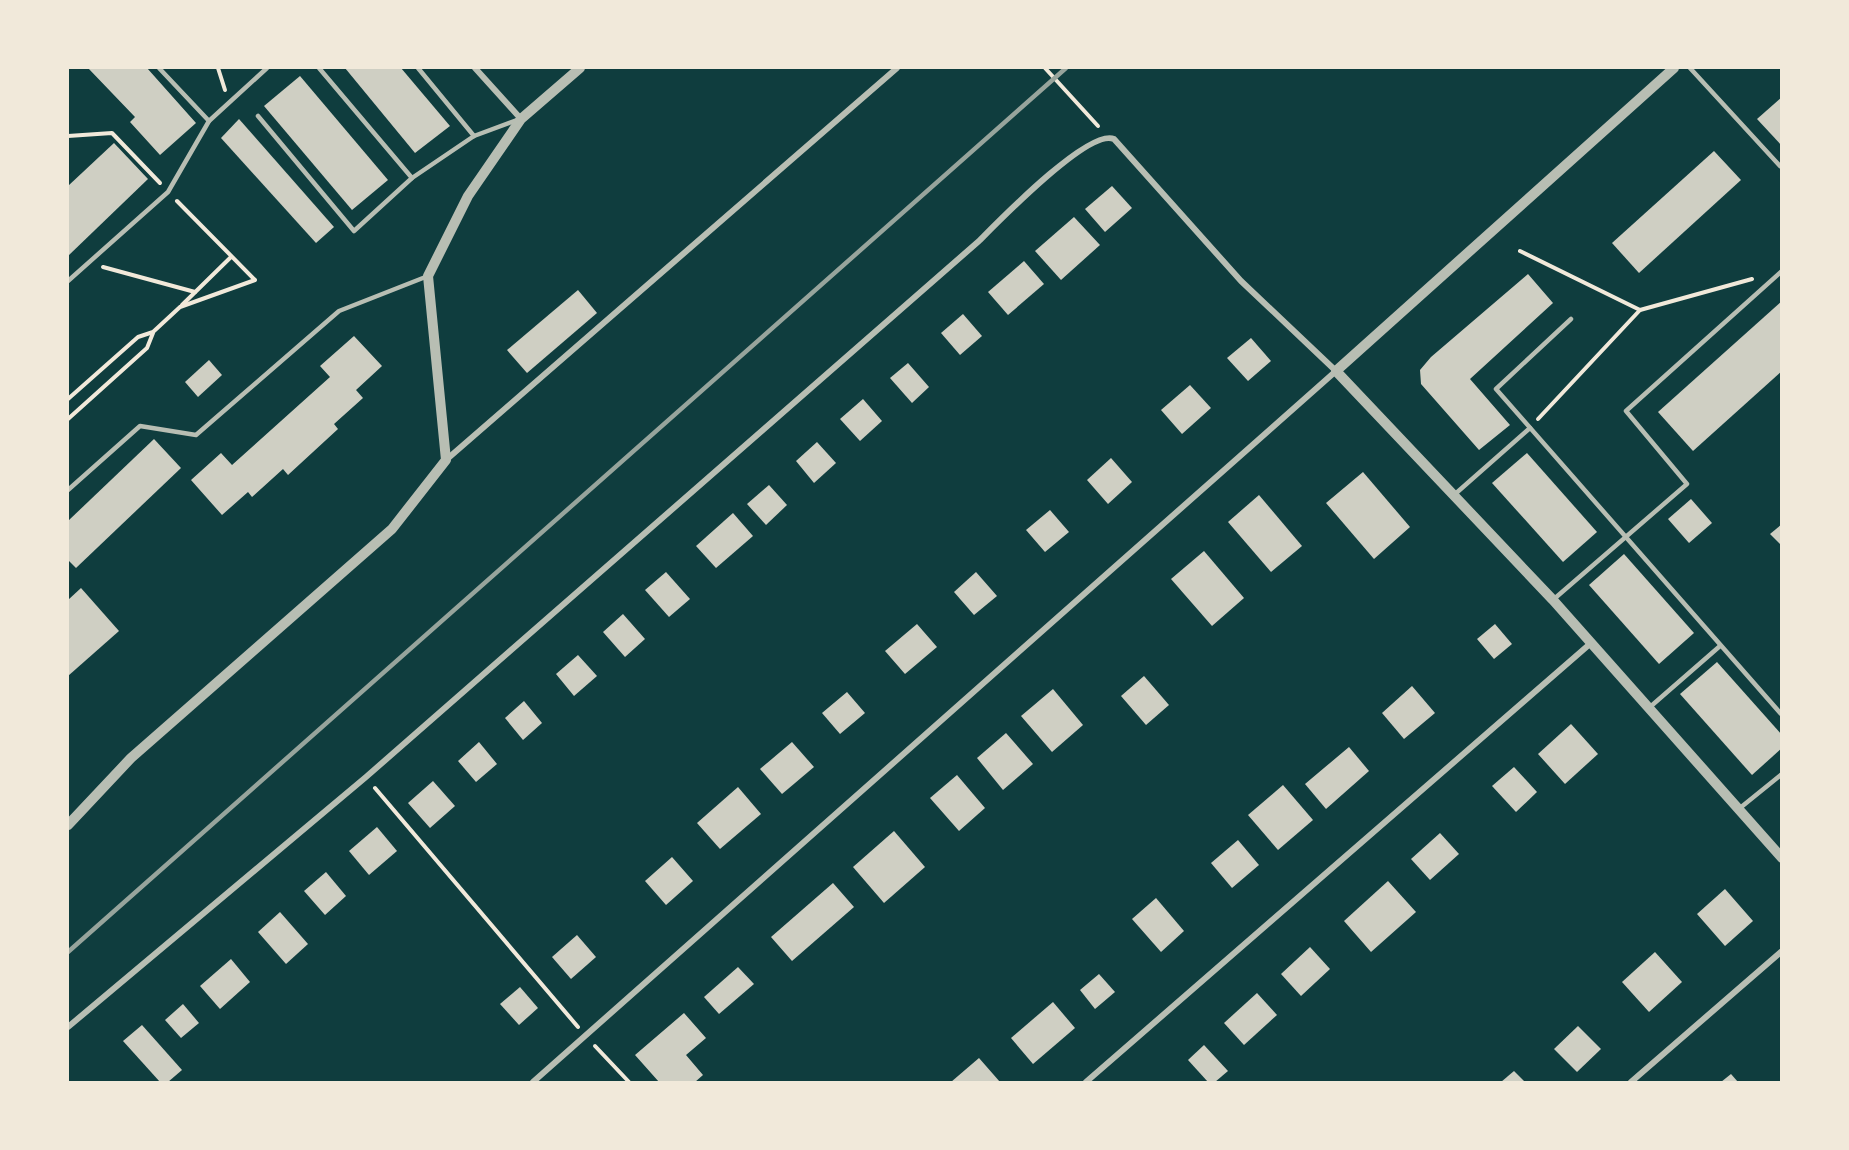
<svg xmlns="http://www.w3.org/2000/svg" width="1849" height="1150" viewBox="0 0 1849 1150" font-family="Lato,sans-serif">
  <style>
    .building { fill: #cfcfc3 }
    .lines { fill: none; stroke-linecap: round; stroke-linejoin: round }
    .path { stroke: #f1e9da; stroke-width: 4 }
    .service { stroke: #b8beb3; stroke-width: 4.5 }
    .minor { stroke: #b8beb3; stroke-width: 6 }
    .tertiary { stroke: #b8beb3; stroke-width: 10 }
    .rail { stroke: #97a49c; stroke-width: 4.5 }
  </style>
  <rect width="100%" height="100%" fill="#0f3d3e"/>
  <g class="building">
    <path d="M 88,68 L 147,68 L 196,123 L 160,155 L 130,122 L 135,117 Z"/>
    <path d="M 345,68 L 401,68 L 450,126 L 415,153 Z"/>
    <path d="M 300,76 L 388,180 L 352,210 L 264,106 Z"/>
    <path d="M 1782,97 L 1782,146 L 1757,119 Z"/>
    <path d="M 239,119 L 334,227 L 316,243 L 221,138 Z"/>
    <path d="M 114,143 L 148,179 L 68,256 L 68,186 Z"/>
    <path d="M 1714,151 L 1741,180 L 1639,273 L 1612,243 Z"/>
    <path d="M 1112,186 L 1132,208 L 1105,232 L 1085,209 Z"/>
    <path d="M 1074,217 L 1100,245 L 1061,280 L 1035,251 Z"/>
    <path d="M 1024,261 L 1044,284 L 1008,315 L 988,292 Z"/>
    <path d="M 1528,274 L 1553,303 L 1470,379 L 1510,425 L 1479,450 L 1421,384 L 1420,370 L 1431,357 Z"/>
    <path d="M 578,290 L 597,313 L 527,373 L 507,350 Z"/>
    <path d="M 1782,301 L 1782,371 L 1693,451 L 1658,412 Z"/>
    <path d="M 963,314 L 982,336 L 960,355 L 941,333 Z"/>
    <path d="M 354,336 L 382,366 L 356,390 L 363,398 L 334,424 L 338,429 L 288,475 L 283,469 L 252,497 L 248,492 L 222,515 L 191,480 L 221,453 L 232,465 L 330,377 L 320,366 Z"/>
    <path d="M 1251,338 L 1271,361 L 1248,381 L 1227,358 Z"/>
    <path d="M 209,360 L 222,375 L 198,397 L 185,382 Z"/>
    <path d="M 908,363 L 929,387 L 912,403 L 890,378 Z"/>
    <path d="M 1190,385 L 1211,408 L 1182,434 L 1161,410 Z"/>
    <path d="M 863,399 L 882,421 L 860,441 L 840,419 Z"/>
    <path d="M 154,439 L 181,468 L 76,568 L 68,560 L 68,521 Z"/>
    <path d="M 817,442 L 836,463 L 814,483 L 796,461 Z"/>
    <path d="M 1527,453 L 1597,532 L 1563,562 L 1492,483 Z"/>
    <path d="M 1111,458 L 1132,482 L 1108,504 L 1087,480 Z"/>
    <path d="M 1363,472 L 1410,527 L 1374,559 L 1326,503 Z"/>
    <path d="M 769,485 L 787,505 L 766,525 L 747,504 Z"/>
    <path d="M 1259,495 L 1302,546 L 1271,572 L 1228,522 Z"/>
    <path d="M 1691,499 L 1712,523 L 1689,543 L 1668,519 Z"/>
    <path d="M 1050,510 L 1069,532 L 1045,552 L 1026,530 Z"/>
    <path d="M 733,513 L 753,536 L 716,568 L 696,546 Z"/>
    <path d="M 1782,524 L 1782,546 L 1770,534 Z"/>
    <path d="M 1204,551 L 1244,598 L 1212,626 L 1171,579 Z"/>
    <path d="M 1624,554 L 1694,633 L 1659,664 L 1589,585 Z"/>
    <path d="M 666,572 L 690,599 L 669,617 L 645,590 Z"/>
    <path d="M 976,572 L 997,596 L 974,615 L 954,592 Z"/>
    <path d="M 81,588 L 119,631 L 68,676 L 68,600 Z"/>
    <path d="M 623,614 L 645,639 L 625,657 L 603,632 Z"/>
    <path d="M 917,624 L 937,647 L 905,674 L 885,651 Z"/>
    <path d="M 1495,624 L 1512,644 L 1494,659 L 1477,639 Z"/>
    <path d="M 578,655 L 597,676 L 574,696 L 556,674 Z"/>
    <path d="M 1717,662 L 1782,735 L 1782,748 L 1752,775 L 1680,694 Z"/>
    <path d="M 1144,676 L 1169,705 L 1146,725 L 1121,696 Z"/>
    <path d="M 1412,686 L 1435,713 L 1404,739 L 1382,713 Z"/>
    <path d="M 1053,689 L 1083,725 L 1052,752 L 1021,716 Z"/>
    <path d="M 847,692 L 865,713 L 840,734 L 822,713 Z"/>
    <path d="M 524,701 L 542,723 L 523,740 L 505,718 Z"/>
    <path d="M 1571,724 L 1598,754 L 1565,784 L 1538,754 Z"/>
    <path d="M 1006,733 L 1033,764 L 1003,790 L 977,758 Z"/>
    <path d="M 479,742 L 497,764 L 476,782 L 458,761 Z"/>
    <path d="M 792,742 L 814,767 L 782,794 L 760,769 Z"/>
    <path d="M 1349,747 L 1369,771 L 1326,809 L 1305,784 Z"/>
    <path d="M 1514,767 L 1537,792 L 1516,812 L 1492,786 Z"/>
    <path d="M 957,775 L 985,808 L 959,831 L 930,798 Z"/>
    <path d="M 433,781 L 455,806 L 430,828 L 408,803 Z"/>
    <path d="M 1283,785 L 1313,820 L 1278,850 L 1248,815 Z"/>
    <path d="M 738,787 L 761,814 L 720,849 L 697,823 Z"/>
    <path d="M 377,827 L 397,851 L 369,875 L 349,851 Z"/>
    <path d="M 894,831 L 925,867 L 884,903 L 853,867 Z"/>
    <path d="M 1440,833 L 1459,854 L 1430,880 L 1411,859 Z"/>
    <path d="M 1238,840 L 1259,865 L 1232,888 L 1211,863 Z"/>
    <path d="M 672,857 L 693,881 L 666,905 L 645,881 Z"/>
    <path d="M 326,872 L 346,896 L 325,915 L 304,891 Z"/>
    <path d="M 1388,881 L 1416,912 L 1371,952 L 1344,921 Z"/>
    <path d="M 833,883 L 854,907 L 792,961 L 771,937 Z"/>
    <path d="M 1725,889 L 1753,921 L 1725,946 L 1697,914 Z"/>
    <path d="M 1156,898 L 1184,931 L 1161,952 L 1132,919 Z"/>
    <path d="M 280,912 L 308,944 L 286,964 L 258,932 Z"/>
    <path d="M 577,935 L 596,957 L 571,979 L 552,957 Z"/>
    <path d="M 1310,947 L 1330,969 L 1301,996 L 1281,974 Z"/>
    <path d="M 1655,952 L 1682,982 L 1649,1012 L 1622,982 Z"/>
    <path d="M 231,959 L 250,982 L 220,1009 L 200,986 Z"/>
    <path d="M 738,967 L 754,984 L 719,1014 L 704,997 Z"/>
    <path d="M 1099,974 L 1115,992 L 1095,1009 L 1080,990 Z"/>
    <path d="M 520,987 L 538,1008 L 519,1025 L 500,1004 Z"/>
    <path d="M 1257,993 L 1277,1015 L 1244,1045 L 1224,1023 Z"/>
    <path d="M 1053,1002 L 1075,1028 L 1033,1064 L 1011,1038 Z"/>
    <path d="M 183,1004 L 199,1023 L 181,1038 L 165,1020 Z"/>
    <path d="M 684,1013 L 706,1038 L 686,1055 L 703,1075 L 695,1082 L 659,1082 L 635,1055 Z"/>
    <path d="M 142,1025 L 182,1070 L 168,1082 L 160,1082 L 123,1041 Z"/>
    <path d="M 1578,1026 L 1601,1049 L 1577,1072 L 1554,1049 Z"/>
    <path d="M 1204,1045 L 1228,1071 L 1215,1082 L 1208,1082 L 1188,1060 Z"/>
    <path d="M 979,1058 L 1000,1082 L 951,1082 Z"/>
    <path d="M 1514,1071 L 1525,1082 L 1501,1082 Z"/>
    <path d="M 1731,1074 L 1738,1082 L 1721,1082 Z"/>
  </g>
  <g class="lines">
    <g class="path">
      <path d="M 218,68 L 225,90"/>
      <path d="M 1045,68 L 1098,126"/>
      <path d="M 68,136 L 112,133 L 160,183"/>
      <path d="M 1520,251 L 1640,310 L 1752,279"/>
      <path d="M 103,267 L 195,292"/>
      <path d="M 182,305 L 231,257"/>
      <path d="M 68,399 L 138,337 L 153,332 L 180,307 L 255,280 L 177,201"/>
      <path d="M 68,419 L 147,348 L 153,333"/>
      <path d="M 1538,419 L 1640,310"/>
      <path d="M 375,788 L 578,1027"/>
      <path d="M 595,1046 L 629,1082"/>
    </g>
    <g class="service">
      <path d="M 159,68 L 209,121"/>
      <path d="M 319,68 L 412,178"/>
      <path d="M 418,68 L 474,136"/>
      <path d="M 1690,68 L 1780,166 L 1782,164"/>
      <path d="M 258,116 L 354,231 L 412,178 L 474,136 L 517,120"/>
      <path d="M 68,281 L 168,192 L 209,121 L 267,68"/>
      <path d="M 1571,319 L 1496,389 L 1782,715"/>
      <path d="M 68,490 L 140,426 L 196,435 L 339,311 L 428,276"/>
      <path d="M 1454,495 L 1530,428"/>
      <path d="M 1554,599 L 1687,484 L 1626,411 L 1782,271"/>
      <path d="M 1650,707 L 1720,646"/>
      <path d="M 1740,808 L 1782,774"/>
    </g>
    <g class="minor">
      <path d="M 475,68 L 521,119"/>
      <path d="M 446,460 L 897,68"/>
      <path d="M 68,1027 L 366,777 L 979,241 C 998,222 1089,128 1114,139 L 1241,281 L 1336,371 L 533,1082"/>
      <path d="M 1086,1082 L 1591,643"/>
      <path d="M 1631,1082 L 1782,951"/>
    </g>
    <g class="tertiary">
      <path d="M 1674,68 L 1336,371 L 1553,600 L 1782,858"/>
      <path d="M 68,825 L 131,758 L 392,529 L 446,460 L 428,276 L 468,196 L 521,119 L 580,68"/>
    </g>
    <path class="rail" d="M 68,952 L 1066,68"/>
  </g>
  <rect width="1849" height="1150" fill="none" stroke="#f1e9da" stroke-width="138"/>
</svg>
